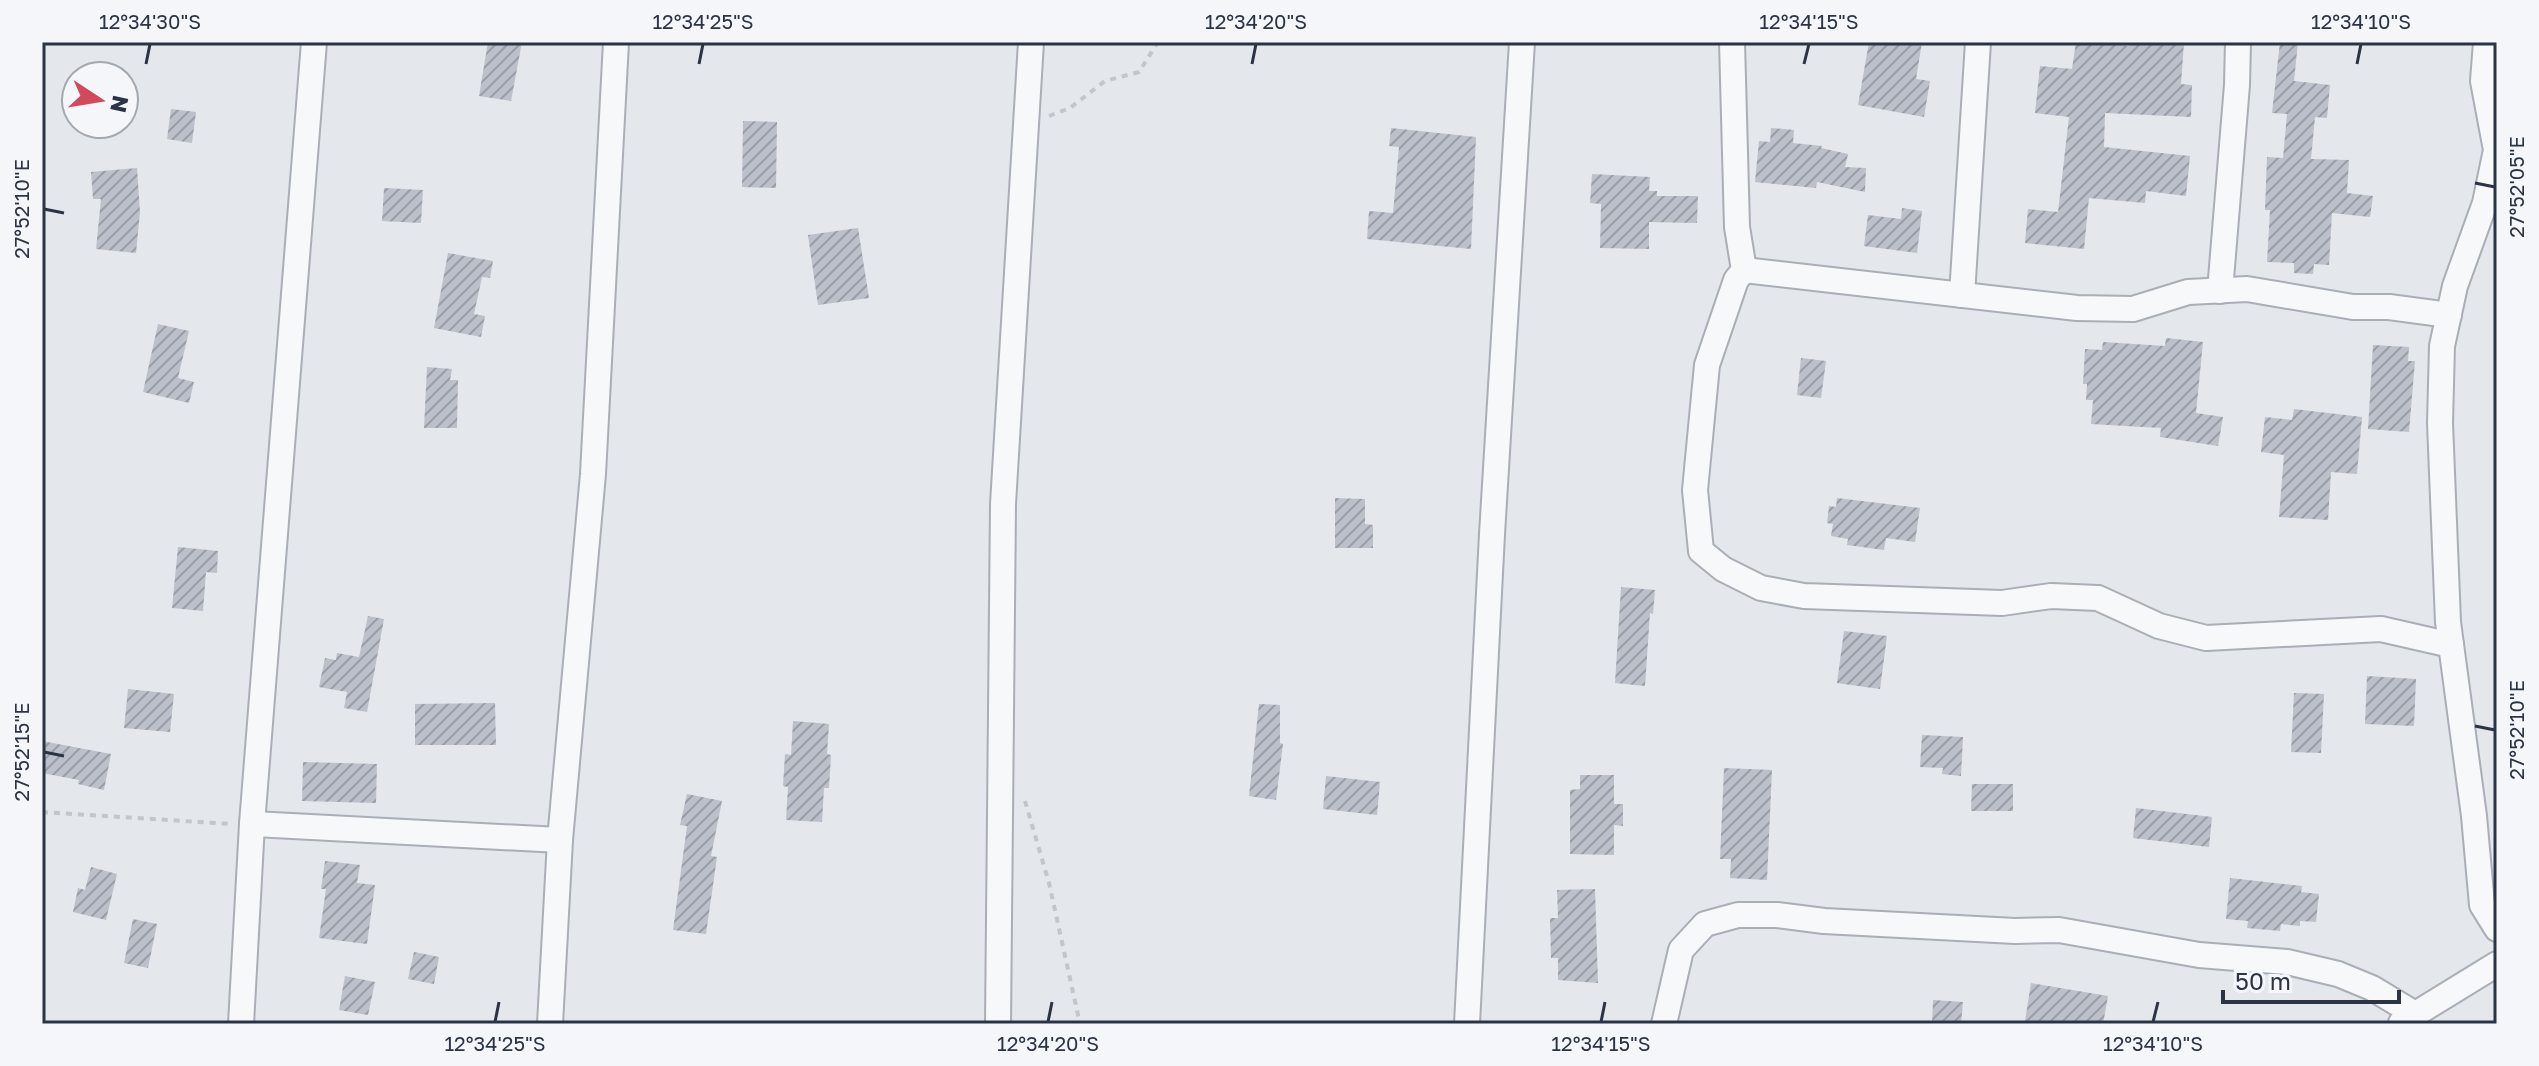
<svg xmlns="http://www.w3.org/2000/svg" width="2539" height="1066" viewBox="0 0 2539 1066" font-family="'Golos Text',sans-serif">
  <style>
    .building { fill: url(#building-hatch) }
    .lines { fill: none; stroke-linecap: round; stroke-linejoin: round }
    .minor-casing { stroke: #a9aeb7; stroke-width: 28 }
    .path { stroke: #c2c5cb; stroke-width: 4; stroke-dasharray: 6 6; stroke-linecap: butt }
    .minor { stroke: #f7f8fa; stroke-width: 24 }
    .ticks { fill: none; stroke: #2b3445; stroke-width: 3 }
    .neatline { fill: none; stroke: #2b3445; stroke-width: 3 }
    .ticks-label { font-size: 20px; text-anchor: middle; fill: #2b3445 }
  </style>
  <defs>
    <pattern id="building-hatch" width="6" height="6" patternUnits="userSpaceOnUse" patternTransform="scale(2)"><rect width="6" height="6" fill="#bbc0ca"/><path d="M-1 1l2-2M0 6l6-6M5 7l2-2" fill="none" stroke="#989da6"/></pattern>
  </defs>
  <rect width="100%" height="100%" fill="#e4e7ec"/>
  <g class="building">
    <path d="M 488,42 L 522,42 L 511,101 L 479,96 Z"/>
    <path d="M 1869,42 L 1922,42 L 1916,79 L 1930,81 L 1924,117 L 1858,105 Z"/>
    <path d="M 2076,42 L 2102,42 L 2129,46 L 2129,42 L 2184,42 L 2181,84 L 2192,85 L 2191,117 L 2105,113 L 2104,147 L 2190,156 L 2186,196 L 2146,191 L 2145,203 L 2089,198 L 2084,249 L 2025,243 L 2028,209 L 2058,212 L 2069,117 L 2035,113 L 2040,66 L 2072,69 Z"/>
    <path d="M 2280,42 L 2298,42 L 2294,81 L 2330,85 L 2327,118 L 2315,117 L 2311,159 L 2349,160 L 2347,193 L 2373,196 L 2370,217 L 2332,213 L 2329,265 L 2314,264 L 2313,274 L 2294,273 L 2294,263 L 2267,262 L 2270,210 L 2265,210 L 2267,157 L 2283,158 L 2287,114 L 2272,113 Z"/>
    <path d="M 171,109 L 196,112 L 192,143 L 167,139 Z"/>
    <path d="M 743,121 L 777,122 L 776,188 L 742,187 Z"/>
    <path d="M 1391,128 L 1476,137 L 1471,249 L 1367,239 L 1369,211 L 1393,213 L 1399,147 L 1389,146 Z"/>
    <path d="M 1771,128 L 1794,130 L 1793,143 L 1822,146 L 1821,148 L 1848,154 L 1845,167 L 1866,168 L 1865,192 L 1817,182 L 1816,188 L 1755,182 L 1759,141 L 1770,142 Z"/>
    <path d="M 137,168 L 140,212 L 136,253 L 96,249 L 101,199 L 93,199 L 91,172 Z"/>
    <path d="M 1592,174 L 1650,177 L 1649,191 L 1657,191 L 1657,196 L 1698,196 L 1697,223 L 1649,222 L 1649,249 L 1600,248 L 1601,204 L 1590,203 Z"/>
    <path d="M 384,188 L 423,190 L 421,223 L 382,221 Z"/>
    <path d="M 1902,208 L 1922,211 L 1917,253 L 1864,246 L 1868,215 L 1901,219 Z"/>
    <path d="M 858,228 L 869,298 L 818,305 L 808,235 Z"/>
    <path d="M 448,253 L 493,261 L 490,278 L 482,277 L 474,314 L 485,316 L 481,337 L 434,328 Z"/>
    <path d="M 158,324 L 189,331 L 178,378 L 194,382 L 189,403 L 143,392 Z"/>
    <path d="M 2166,338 L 2203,342 L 2196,413 L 2223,417 L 2218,446 L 2160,437 L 2161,428 L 2091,424 L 2093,400 L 2086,400 L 2087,384 L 2083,384 L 2085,349 L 2102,350 L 2103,342 L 2165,346 Z"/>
    <path d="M 2373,345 L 2409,347 L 2408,361 L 2415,361 L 2409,432 L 2368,429 Z"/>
    <path d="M 1801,358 L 1826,361 L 1821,398 L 1797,395 Z"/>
    <path d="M 427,367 L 452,369 L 450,380 L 458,380 L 457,428 L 424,428 Z"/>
    <path d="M 2294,409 L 2362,417 L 2357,474 L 2331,472 L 2328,520 L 2279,517 L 2284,455 L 2261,452 L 2265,417 L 2292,420 Z"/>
    <path d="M 1335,498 L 1365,499 L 1365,524 L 1373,525 L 1373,548 L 1335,548 Z"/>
    <path d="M 1837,498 L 1920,508 L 1915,542 L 1886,538 L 1884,550 L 1847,545 L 1848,539 L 1831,536 L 1833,524 L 1827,523 L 1829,506 L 1836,507 Z"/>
    <path d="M 178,547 L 218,551 L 217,573 L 206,572 L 203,611 L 172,608 Z"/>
    <path d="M 1621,587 L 1655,590 L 1653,614 L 1650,613 L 1645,686 L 1615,683 Z"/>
    <path d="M 368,616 L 384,619 L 367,712 L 344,708 L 347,692 L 319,687 L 325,658 L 336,660 L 337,653 L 359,657 Z"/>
    <path d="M 1844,631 L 1887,636 L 1880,689 L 1837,683 Z"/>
    <path d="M 2367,676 L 2416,679 L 2414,726 L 2365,724 Z"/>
    <path d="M 128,689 L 174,694 L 170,732 L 124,728 Z"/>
    <path d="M 2294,693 L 2324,694 L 2321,753 L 2291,752 Z"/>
    <path d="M 495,703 L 496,745 L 415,745 L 415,704 Z"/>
    <path d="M 1259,704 L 1280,705 L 1280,743 L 1283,744 L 1276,800 L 1249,796 Z"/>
    <path d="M 793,721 L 829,724 L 827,754 L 831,755 L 829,788 L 824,788 L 822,822 L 786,820 L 788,787 L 783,786 L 785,754 L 791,755 Z"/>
    <path d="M 1922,735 L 1963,737 L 1961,776 L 1942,774 L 1943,768 L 1920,767 Z"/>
    <path d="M 42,741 L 111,754 L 104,790 L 78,784 L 79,780 L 42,773 Z"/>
    <path d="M 303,762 L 377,764 L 376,803 L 302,801 Z"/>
    <path d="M 1724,768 L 1772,770 L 1767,880 L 1730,878 L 1731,859 L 1720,859 Z"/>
    <path d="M 1580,775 L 1614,775 L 1614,804 L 1623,804 L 1623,826 L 1614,825 L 1614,855 L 1570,854 L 1570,790 L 1580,789 Z"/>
    <path d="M 1326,776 L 1380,782 L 1377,815 L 1323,809 Z"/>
    <path d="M 1972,784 L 2013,784 L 2013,811 L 1971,811 Z"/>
    <path d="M 687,794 L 722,801 L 711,856 L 717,857 L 706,934 L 673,930 L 687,826 L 680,825 Z"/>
    <path d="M 2136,808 L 2212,817 L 2209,847 L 2133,838 Z"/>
    <path d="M 325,861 L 360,865 L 357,883 L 375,885 L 367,944 L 319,938 L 326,889 L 321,889 Z"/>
    <path d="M 91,867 L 117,874 L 106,920 L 73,912 L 78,888 L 85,890 Z"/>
    <path d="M 2230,878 L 2302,886 L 2301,892 L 2319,894 L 2316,922 L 2300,921 L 2300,926 L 2281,924 L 2280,931 L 2247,928 L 2248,921 L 2226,919 Z"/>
    <path d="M 1595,889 L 1598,983 L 1558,980 L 1558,958 L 1551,958 L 1550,918 L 1558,918 L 1557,890 Z"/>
    <path d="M 133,919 L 157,924 L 148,968 L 124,963 Z"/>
    <path d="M 414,952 L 439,957 L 434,984 L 408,979 Z"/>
    <path d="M 345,976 L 375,982 L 368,1015 L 339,1010 Z"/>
    <path d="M 2031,983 L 2108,996 L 2103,1024 L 2041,1024 L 2025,1021 Z"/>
    <path d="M 1933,1000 L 1963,1002 L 1961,1024 L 1932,1024 Z"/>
  </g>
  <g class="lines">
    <defs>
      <g id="minor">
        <path d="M 1732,42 L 1737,227 L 1744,270 L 1736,280 L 1707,365 L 1695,490 L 1701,551 L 1723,569 L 1761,588 L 1804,596 L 2002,603 L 2051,596 L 2098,598 L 2159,626 L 2206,638 L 2381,629 L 2451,645"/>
        <path d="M 2486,42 L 2483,81 L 2496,150 L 2485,203 L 2455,286 L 2442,346 L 2440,423 L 2448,622 L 2474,816 L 2482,905 L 2497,929"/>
        <path d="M 1744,270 L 2077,308 L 2133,309 L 2188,292 L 2247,289 L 2353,307 L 2389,307 L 2449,315"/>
        <path d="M 2220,291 L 2237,85 L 2238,42"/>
        <path d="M 1962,295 L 1978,42"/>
        <path d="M 252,824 L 560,840"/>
        <path d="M 2401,1023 L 2497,964"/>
        <path d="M 241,1024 L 252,824 L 314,42"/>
        <path d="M 550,1024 L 560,840 L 593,474 L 616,42"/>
        <path d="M 998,1024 L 1003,504 L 1031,42"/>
        <path d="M 1467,1024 L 1492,534 L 1522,42"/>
        <path d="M 1664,1024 L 1681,950 L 1705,924 L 1738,915 L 1777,915 L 1824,921 L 2015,931 L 2059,930 L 2199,955 L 2287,962 L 2338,974 L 2372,988 L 2415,1014"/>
      </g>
    </defs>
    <use href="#minor" class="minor-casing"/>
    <g class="path">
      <path d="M 1049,116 L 1070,108 L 1105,81 L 1139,72 L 1158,42"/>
      <path d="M 1025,801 L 1049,883 L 1080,1024"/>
      <path d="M 42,812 L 231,824"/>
    </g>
    <use href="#minor" class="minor"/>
  </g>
  <path class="ticks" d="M 146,64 L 150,44M 699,64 L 703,44M 1252,64 L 1256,44M 1804,64 L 1809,44M 2357,64 L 2361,44M 2475,183 L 2495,187M 44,209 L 64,213M 2475,726 L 2495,730M 44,752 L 64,756M 495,1022 L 499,1002M 1048,1022 L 1052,1002M 1601,1022 L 1605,1002M 2153,1022 L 2158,1002"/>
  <rect width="2539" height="1066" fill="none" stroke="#f4f6f9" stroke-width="88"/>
  <g transform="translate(100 100) rotate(102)"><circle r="38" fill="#f4f6f9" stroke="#a4a8b1" stroke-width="2"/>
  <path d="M0-6L14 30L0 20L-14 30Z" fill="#d1495b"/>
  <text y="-12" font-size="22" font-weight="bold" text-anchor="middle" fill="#2b3445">N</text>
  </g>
  <path d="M2223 990v12h176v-12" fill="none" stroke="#2b3445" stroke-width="4"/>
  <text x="2235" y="990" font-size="24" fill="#2b3445" stroke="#f4f6f9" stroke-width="6" paint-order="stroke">50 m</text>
  <rect x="44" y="44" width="2451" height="978" class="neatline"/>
  <g class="ticks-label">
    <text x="150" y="29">12°34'30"S</text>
    <text x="703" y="29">12°34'25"S</text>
    <text x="1256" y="29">12°34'20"S</text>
    <text x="1809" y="29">12°34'15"S</text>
    <text x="2361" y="29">12°34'10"S</text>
    <text transform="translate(2517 187) rotate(-90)" y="7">27°52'05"E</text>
    <text transform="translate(22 209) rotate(-90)" y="7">27°52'10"E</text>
    <text transform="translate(2517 730) rotate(-90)" y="7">27°52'10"E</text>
    <text transform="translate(22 752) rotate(-90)" y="7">27°52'15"E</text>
    <text x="495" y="1051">12°34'25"S</text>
    <text x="1048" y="1051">12°34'20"S</text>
    <text x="1601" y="1051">12°34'15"S</text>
    <text x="2153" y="1051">12°34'10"S</text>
  </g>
</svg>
